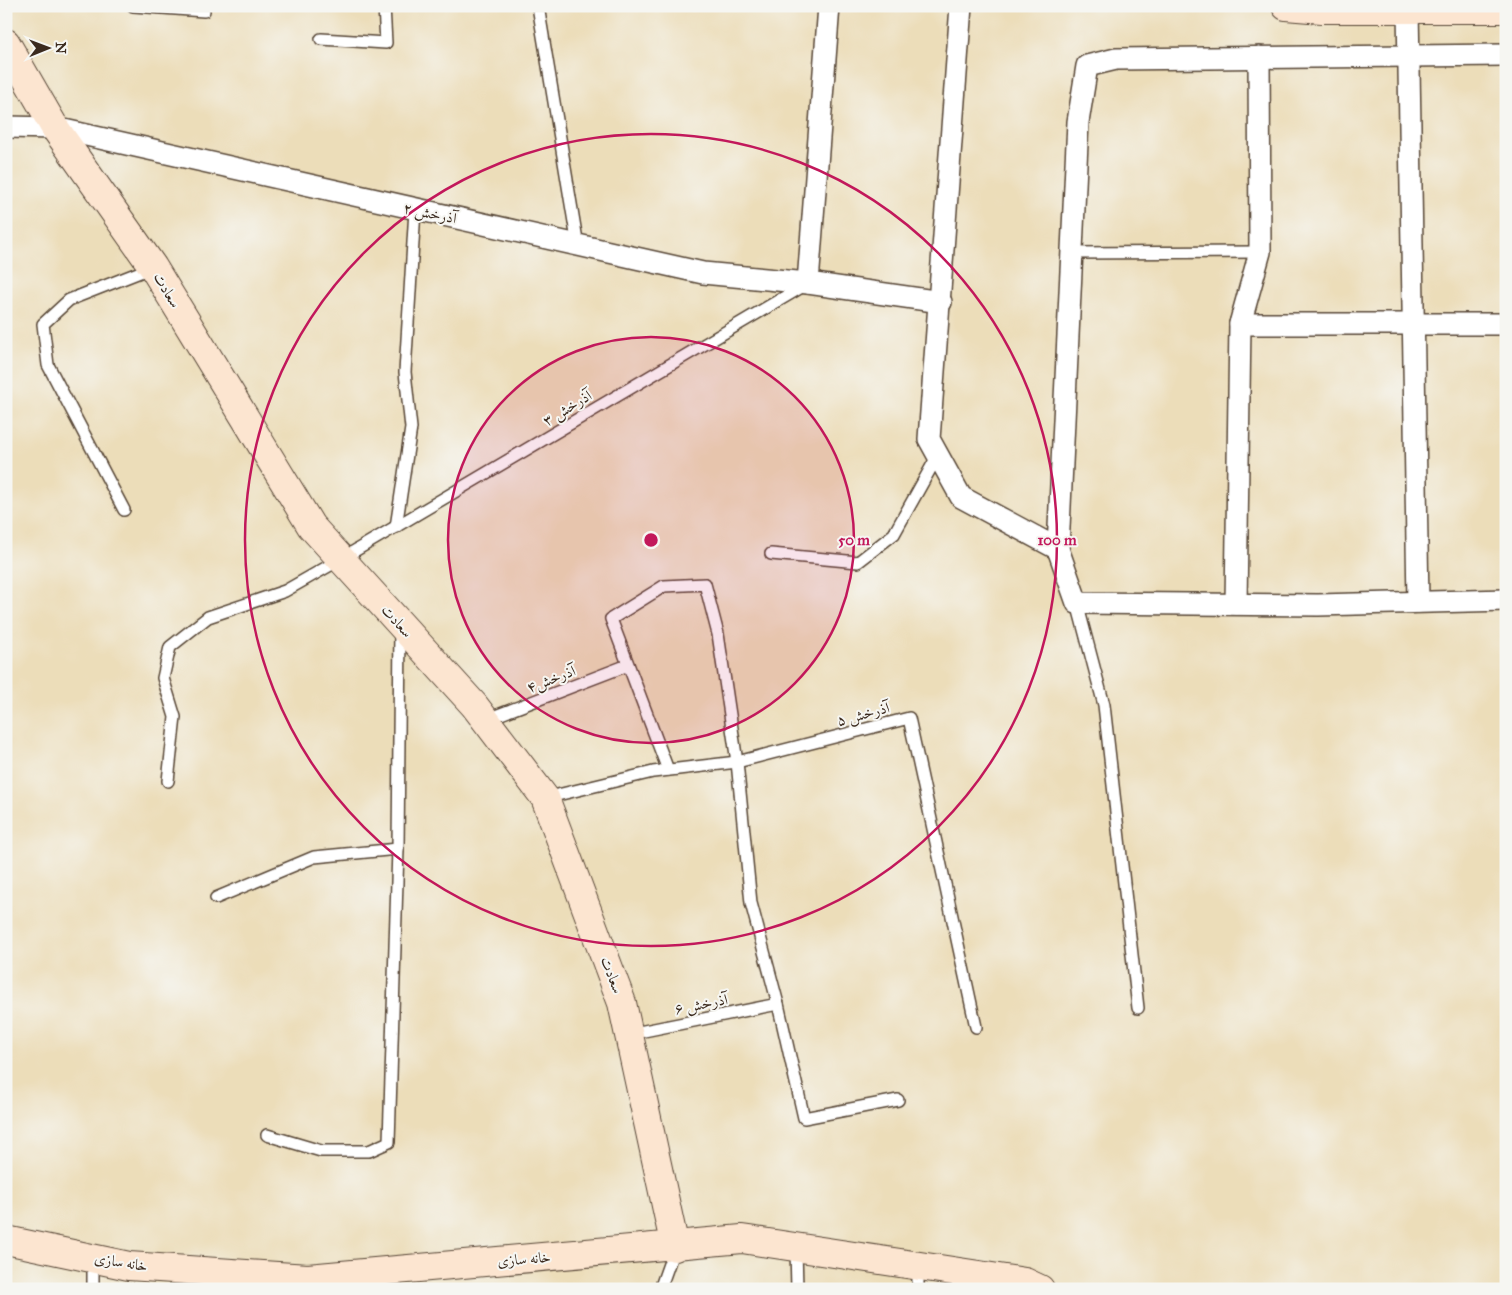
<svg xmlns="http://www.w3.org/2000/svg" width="1512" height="1295" viewBox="0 0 1512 1295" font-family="'IM FELL Great Primer',Amiri,serif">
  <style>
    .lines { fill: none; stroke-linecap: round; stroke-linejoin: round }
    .lane-casing { stroke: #564535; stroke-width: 14 }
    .street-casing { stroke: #564535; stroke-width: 24 }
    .secondary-casing { stroke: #564535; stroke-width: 30 }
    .lane { stroke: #fff; stroke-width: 11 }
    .street { stroke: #fff; stroke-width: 21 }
    .secondary { stroke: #fce5d0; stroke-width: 28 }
    .ring { fill: none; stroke: #c2185b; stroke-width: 2.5 }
    .labels { text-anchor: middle; stroke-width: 4; stroke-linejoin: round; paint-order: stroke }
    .street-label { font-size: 15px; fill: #3b2a1e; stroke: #f6f6f2 }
    .centre { fill: #c2185b; stroke: #f6f6f2; stroke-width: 2.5 }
    .ring-label { font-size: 15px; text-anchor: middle; font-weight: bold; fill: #c2185b; stroke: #f6f6f2; stroke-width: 4; stroke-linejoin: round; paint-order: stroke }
  </style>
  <rect width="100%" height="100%" fill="#f6f6f2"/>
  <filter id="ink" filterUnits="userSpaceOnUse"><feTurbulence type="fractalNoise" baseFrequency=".02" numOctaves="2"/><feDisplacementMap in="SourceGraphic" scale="10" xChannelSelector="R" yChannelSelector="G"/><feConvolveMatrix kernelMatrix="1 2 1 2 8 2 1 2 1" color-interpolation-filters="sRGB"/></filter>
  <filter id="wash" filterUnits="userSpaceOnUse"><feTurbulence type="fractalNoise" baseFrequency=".0096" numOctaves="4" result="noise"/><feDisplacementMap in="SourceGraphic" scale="20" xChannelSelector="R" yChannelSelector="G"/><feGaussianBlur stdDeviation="1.12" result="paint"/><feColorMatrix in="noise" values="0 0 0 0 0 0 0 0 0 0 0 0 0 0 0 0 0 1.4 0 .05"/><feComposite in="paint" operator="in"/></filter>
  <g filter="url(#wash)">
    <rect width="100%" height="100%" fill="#ecddb9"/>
  </g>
  <g filter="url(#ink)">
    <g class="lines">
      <defs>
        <g id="lane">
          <path d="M 133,6 L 204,11"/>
          <path d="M 538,6 L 578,246"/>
          <path d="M 321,39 L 386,43 L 384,6"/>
          <path d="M 1072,253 L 1260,252"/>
          <path d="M 124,510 L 48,365 L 43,324 L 69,300 L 153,267"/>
          <path d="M 396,527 L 411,428 L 405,372 L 415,210"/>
          <path d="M 771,554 L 858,562 L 894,534 L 938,455"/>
          <path d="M 1077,603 L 1104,705 L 1138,1008"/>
          <path d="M 485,720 L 628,665"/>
          <path d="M 668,770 L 611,619 L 664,586 L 705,584 L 718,634 L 737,762 L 751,903 L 778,1004 L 804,1118 L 898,1100"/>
          <path d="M 168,781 L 175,717 L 163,678 L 170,647 L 208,617 L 285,591 L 341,559 L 805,285"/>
          <path d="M 545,798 L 653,772 L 737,762 L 909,718 L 976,1027"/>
          <path d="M 216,898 L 314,857 L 398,849"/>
          <path d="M 629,1034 L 778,1004"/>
          <path d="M 267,1135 L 321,1151 L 369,1151 L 389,1142 L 398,849 L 400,628"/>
          <path d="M 796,1248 L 797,1289"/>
          <path d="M 93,1258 L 93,1289"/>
          <path d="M 918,1266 L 918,1289"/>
          <path d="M 660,1289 L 675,1247"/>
        </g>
        <g id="street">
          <path d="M 961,6 L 929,439 L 961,497 L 1058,549 L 1078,122 L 1087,66 L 1116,59 L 1506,55"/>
          <path d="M 1408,9 L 1418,602"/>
          <path d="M 6,127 L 55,128 L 703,273 L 808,283 L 941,302"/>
          <path d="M 808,283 L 829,6"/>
          <path d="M 1240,324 L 1506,324"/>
          <path d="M 1058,549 L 1077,603 L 1318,605 L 1506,600"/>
          <path d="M 1236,604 L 1240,324 L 1260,252 L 1259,57"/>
        </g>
        <g id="secondary">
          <path d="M 1286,6 L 1322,9 L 1506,9"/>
          <path d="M 6,43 L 55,128 L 153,267 L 311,526 L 474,705 L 545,798 L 622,1003 L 675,1247"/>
          <path d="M 6,1240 L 129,1266 L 308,1278 L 742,1239 L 1025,1282 L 1040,1289"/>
        </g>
      </defs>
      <use href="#lane" class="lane-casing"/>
      <use href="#street" class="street-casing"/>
      <use href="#secondary" class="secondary-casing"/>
      <use href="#lane" class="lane"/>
      <use href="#street" class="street"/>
      <use href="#secondary" class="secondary"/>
    </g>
  </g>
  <circle cx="651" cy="540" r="203" fill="#c2185b" fill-opacity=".12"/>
  <g class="ring">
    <circle cx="651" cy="540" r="203"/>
    <circle cx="651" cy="540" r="406"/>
  </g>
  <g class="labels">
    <g class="street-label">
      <text transform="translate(430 213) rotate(12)" y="5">آذرخش ۲</text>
      <text transform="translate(167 290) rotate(59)" y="5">سعادت</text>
      <text transform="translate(567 408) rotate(-31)" y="5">آذرخش ۳</text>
      <text transform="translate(397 621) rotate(48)" y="5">سعادت</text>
      <text transform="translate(551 679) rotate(-21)" y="5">آذرخش۴</text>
      <text transform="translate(863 714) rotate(-15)" y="5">آذرخش ۵</text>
      <text transform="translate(612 975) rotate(69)" y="5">سعادت</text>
      <text transform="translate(701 1004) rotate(-11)" y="5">آذرخش ۶</text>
      <text transform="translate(524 1259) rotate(-5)" y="5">خانه سازی</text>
      <text transform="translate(121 1262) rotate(9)" y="5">خانه سازی</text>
    </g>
  </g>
  <circle cx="651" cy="540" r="8" class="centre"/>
  <g class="ring-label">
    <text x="854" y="545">50 m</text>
    <text x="1057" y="545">100 m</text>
  </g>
  <rect width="1512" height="1295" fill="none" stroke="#f6f6f2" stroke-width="25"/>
  <g transform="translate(48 48) rotate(89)" stroke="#f6f6f2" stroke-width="4" paint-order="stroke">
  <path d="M0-4L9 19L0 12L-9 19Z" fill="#3b2a1e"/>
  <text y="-8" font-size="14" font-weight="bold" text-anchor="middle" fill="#3b2a1e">N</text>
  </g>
</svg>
